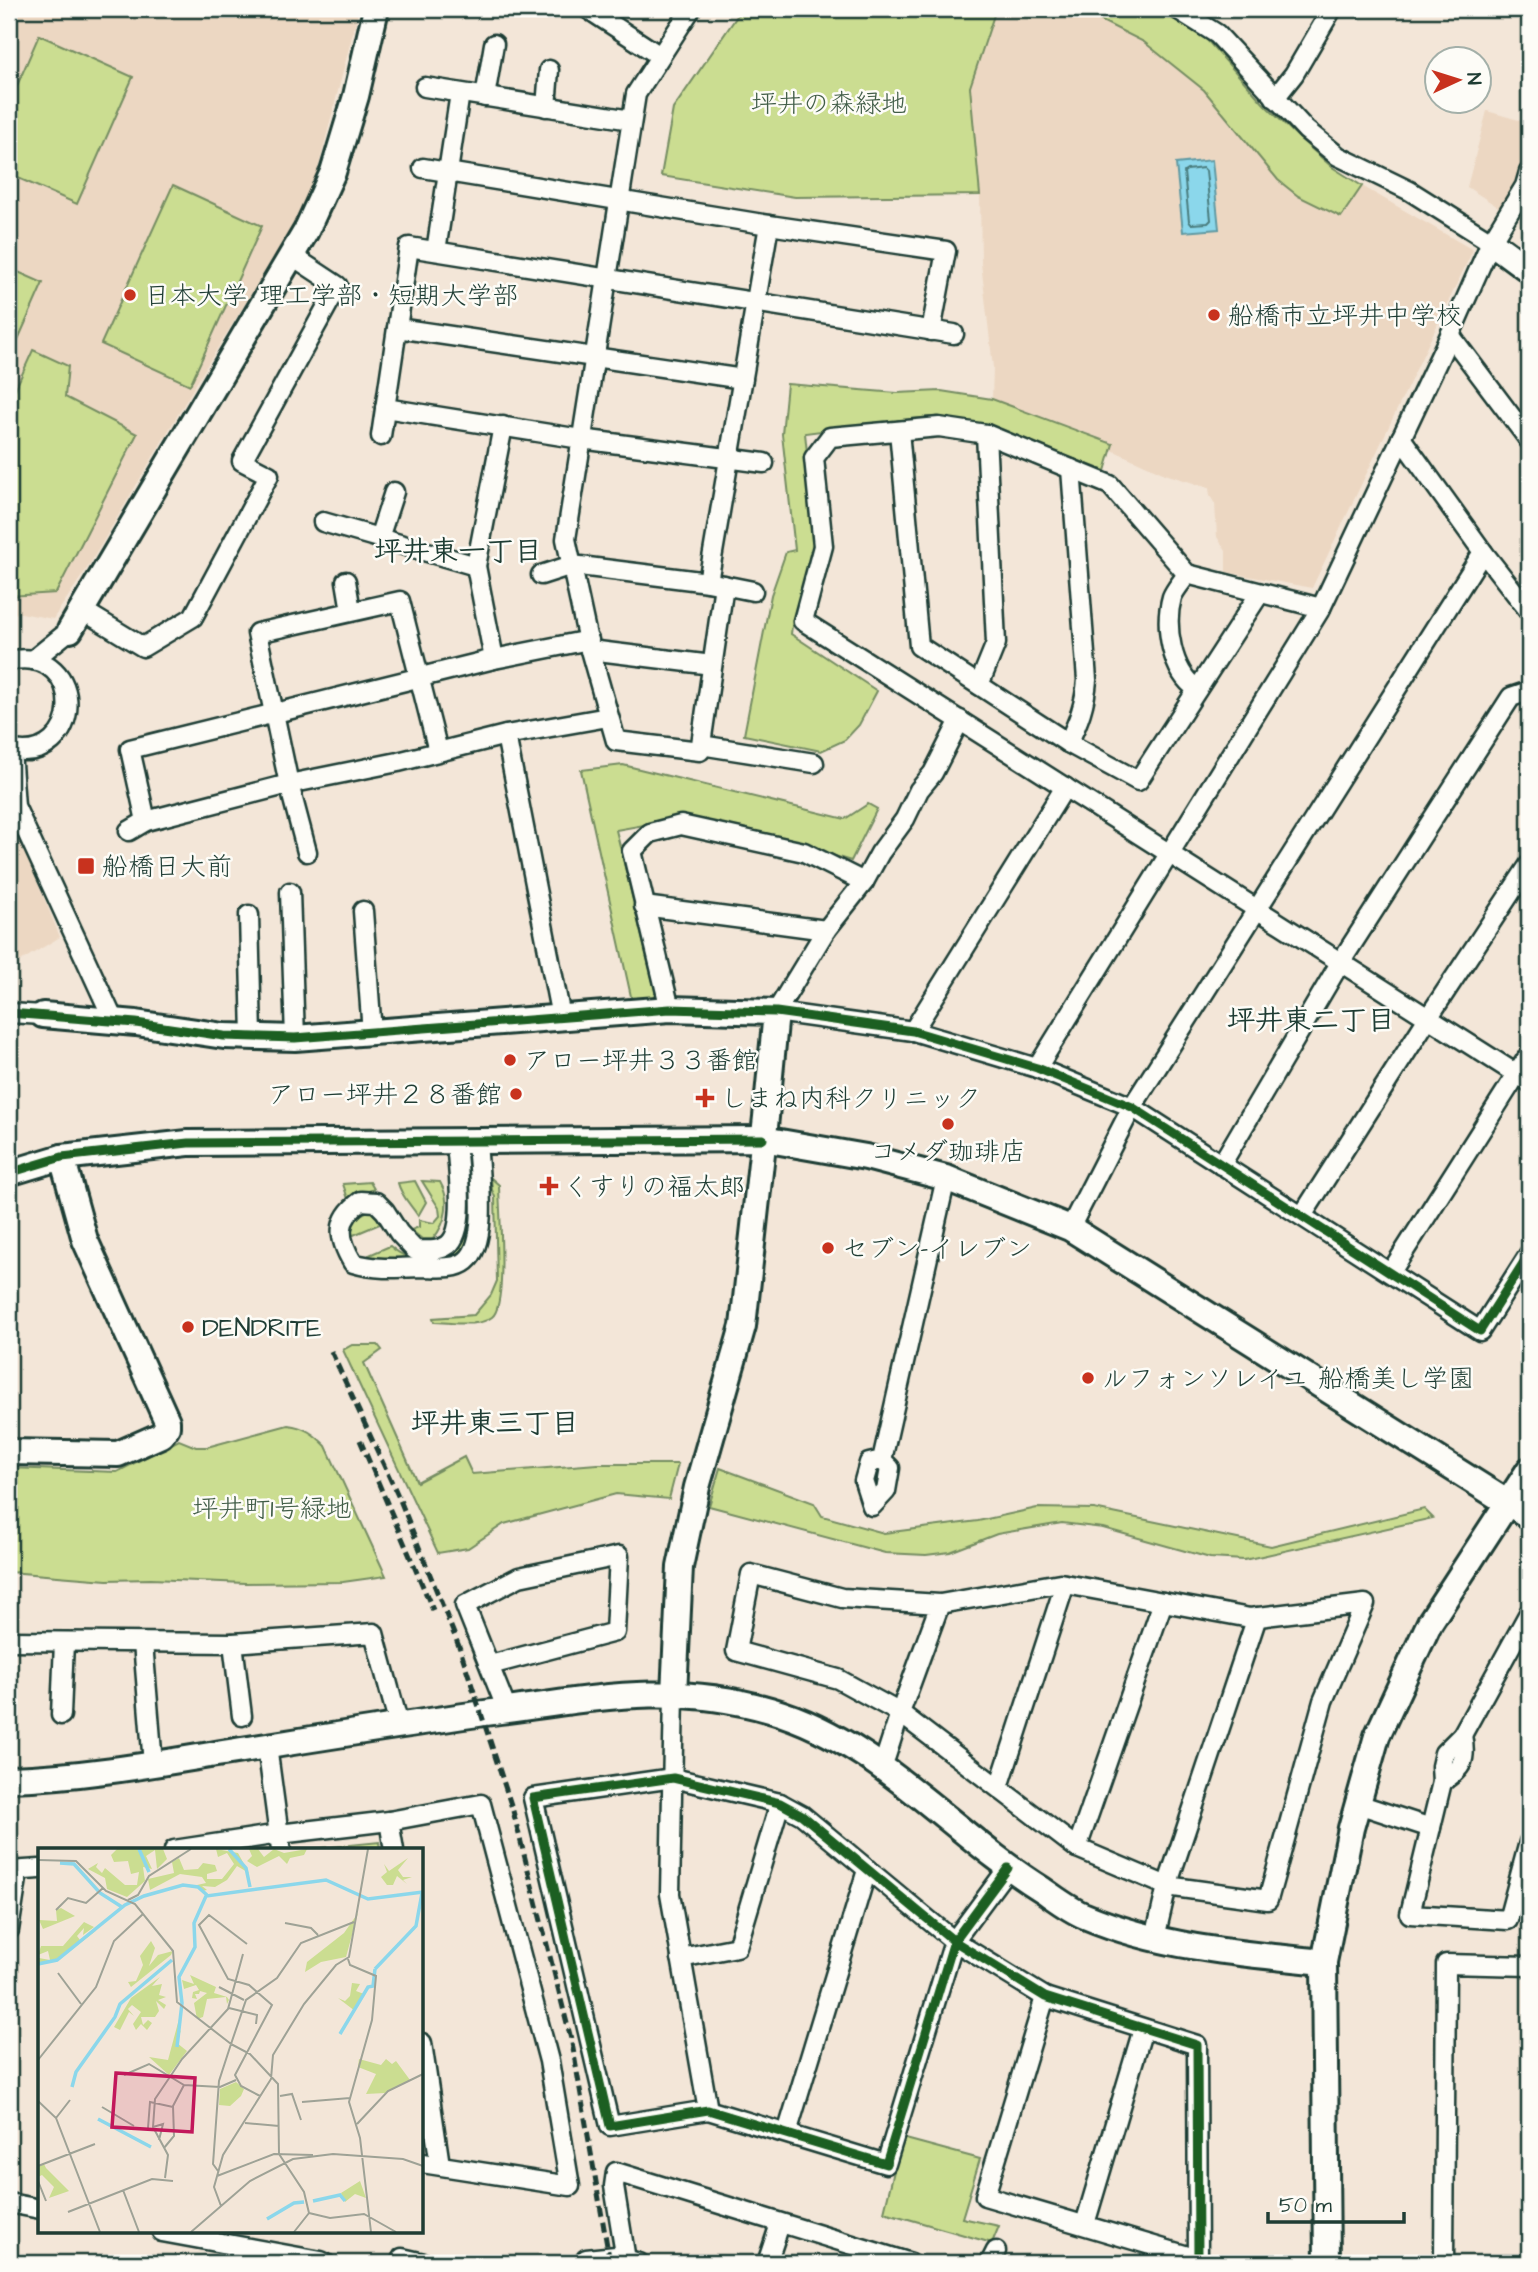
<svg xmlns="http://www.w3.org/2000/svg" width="1538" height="2272" viewBox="0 0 1538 2272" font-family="'Architects Daughter','Klee One',sans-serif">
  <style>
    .built { fill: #ecd7c2 }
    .green { fill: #cbdd91; stroke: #758d62; stroke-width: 2 }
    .water { fill: #8bd7eb; stroke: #6099a2; stroke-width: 2 }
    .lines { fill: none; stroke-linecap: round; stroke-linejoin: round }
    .shore { stroke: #4a7b7d; stroke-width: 2 }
    .street-casing { stroke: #1f3d34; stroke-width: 23 }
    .secondary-casing { stroke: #1f3d34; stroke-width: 30 }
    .street { stroke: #fdfcf7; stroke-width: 18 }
    .secondary { stroke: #fdfcf7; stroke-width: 24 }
    .rail { stroke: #1f3d34; stroke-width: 5; stroke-dasharray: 10 5; stroke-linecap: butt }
    .cycleway-casing { stroke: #fdfcf7; stroke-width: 13 }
    .cycleway { stroke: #1b5e20; stroke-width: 9 }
    .poi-dot { fill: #c8321e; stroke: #fdfcf7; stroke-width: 2.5 }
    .labels { text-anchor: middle; stroke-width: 5; stroke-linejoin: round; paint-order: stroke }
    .park-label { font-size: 26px; fill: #415d47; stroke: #fdfcf7 }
    .poi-label { font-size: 26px; fill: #1f3d34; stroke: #fdfcf7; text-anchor: start }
    .neighbourhood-label { font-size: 28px; font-weight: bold; fill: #1f3d34; stroke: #fdfcf7 }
    .inset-river { fill: none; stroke: #8bd7eb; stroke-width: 3.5 }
    .inset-road { fill: none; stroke: #9ea296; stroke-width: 2 }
    .view { fill: #c2185b; fill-opacity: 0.15; stroke: #c2185b; stroke-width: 3.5 }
    .inset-edge { fill: none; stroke: #1f3d34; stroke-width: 3.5 }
  </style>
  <rect width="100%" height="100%" fill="#f3e6d8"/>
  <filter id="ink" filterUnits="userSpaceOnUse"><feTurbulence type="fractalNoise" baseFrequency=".0143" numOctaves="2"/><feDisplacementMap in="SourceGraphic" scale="14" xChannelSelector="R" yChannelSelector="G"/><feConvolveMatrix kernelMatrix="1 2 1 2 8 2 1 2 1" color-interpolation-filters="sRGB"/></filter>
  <g filter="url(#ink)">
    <g class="built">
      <path d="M 9,9 L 359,9 L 317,173 L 292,228 L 209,362 L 88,567 L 53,619 L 21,613 L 9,614 Z"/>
      <path d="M 996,9 L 1078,9 L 1098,18 L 1144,42 L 1204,90 L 1278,180 L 1341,217 L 1362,186 L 1473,250 L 1312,588 L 1226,572 L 1226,551 L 1217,537 L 1215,504 L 1210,496 L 1209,488 L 1165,474 L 1112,450 L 1113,443 L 992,399 L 993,367 L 981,263 L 980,195 L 970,87 Z"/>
      <path d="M 1487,111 L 1529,123 L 1529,142 L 1515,196 L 1506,212 L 1467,187 Z"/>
      <path d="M 9,813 L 60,937 L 9,968 Z"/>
    </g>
    <g class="green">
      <path d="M 742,9 L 996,9 L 970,87 L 980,195 L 795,197 L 661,176 L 673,109 Z"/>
      <path d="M 1078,9 L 1158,9 L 1183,23 L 1207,40 L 1265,105 L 1299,138 L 1332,167 L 1362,186 L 1341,217 L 1298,196 L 1278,180 L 1204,90 L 1144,42 Z"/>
      <path d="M 39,35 L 133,77 L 77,204 L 9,174 L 9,104 Z"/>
      <path d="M 173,185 L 262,226 L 190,385 L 101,344 Z"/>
      <path d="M 9,268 L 43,283 L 9,360 Z"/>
      <path d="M 33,350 L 68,366 L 65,397 L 137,434 L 56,593 L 9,596 L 9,403 Z"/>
      <path d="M 787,384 L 897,393 L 941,391 L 992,399 L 1113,444 L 1105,471 L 986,425 L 929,417 L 805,433 L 817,549 L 800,613 L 793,618 L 791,634 L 877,691 L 859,725 L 845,740 L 821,751 L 744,735 L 771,595 L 786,552 L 795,550 L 782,434 Z"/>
      <path d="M 623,765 L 845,819 L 868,804 L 877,809 L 851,861 L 795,844 L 683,818 L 616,830 L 657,998 L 632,1001 L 581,770 Z"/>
      <path d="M 491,1178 L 499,1185 C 499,1207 508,1306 492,1317 C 478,1328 450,1322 434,1322 L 433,1318 L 474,1315 L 491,1295 L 497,1281 L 495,1197 L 492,1190 Z"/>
      <path d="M 415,1181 L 426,1202 L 418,1216 C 411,1205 401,1196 398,1183 Z"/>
      <path d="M 422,1181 L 440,1182 C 451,1200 447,1222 433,1239 L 422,1239 L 411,1230 L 419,1227 L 419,1220 L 434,1223 L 440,1216 L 439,1208 Z"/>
      <path d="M 469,1181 L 474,1181 C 474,1214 481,1243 447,1261 L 370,1259 L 369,1255 L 390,1246 C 404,1258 413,1260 431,1259 C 474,1257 470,1214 469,1181 Z"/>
      <path d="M 370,1182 L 374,1189 L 348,1199 L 343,1184 Z"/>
      <path d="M 368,1211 L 374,1212 L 382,1223 L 351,1236 L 350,1230 L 352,1220 Z"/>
      <path d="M 352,1345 L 378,1345 L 382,1350 L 364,1363 L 417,1482 L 464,1457 L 472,1474 L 597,1464 L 678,1464 L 669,1499 L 616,1494 L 504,1524 L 468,1548 L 438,1553 L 343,1350 Z"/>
      <path d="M 288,1425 C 305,1427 314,1434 326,1446 L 386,1576 L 343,1582 L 245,1583 L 151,1579 L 107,1580 L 9,1572 L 9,1468 L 117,1472 L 179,1440 L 196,1447 L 207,1447 Z"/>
      <path d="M 720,1468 L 814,1503 L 822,1516 L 884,1533 L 978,1521 L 1037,1508 L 1094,1509 L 1271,1546 L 1424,1509 L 1433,1518 L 1244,1560 L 1210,1558 L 1103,1528 L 1062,1523 L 997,1534 L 950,1552 L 926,1555 L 885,1553 L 709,1506 Z"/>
      <path d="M 379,1842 L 380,1850 L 302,1850 Z"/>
      <path d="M 902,2138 L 980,2159 L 962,2218 L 999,2226 L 992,2243 L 884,2212 Z"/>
    </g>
    <path class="water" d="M 1212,160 L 1219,229 L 1183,232 L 1176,164 Z"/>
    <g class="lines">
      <path class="shore" d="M 1203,168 L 1206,171 L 1211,220 L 1208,223 L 1191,224 L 1189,221 L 1184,172 L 1187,170 Z"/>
      <defs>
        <g id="street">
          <path d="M 588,9 L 660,56"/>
          <path d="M 691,9 L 636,94 L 566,539 L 590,650 L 616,741 L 700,751 L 724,585"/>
          <path d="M 1177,9 L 1217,34 L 1306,130 L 1338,156 L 1410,191 L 1491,242"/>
          <path d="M 425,87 L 631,120"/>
          <path d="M 485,97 L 494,44"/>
          <path d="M 1275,98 L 1294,74 L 1332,9"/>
          <path d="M 546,107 L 549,70"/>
          <path d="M 423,168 L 769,225 L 946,251 L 931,331"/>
          <path d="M 436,251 L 460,93"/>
          <path d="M 397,328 L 743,379"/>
          <path d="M 1450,335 L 1529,440"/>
          <path d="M 385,408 L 581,439 L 764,463"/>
          <path d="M 899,431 L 919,646 L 1068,743 L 1138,781 L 1260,593"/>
          <path d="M 381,436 L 409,247 L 954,334"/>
          <path d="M 1401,438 L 1483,552 L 1529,611"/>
          <path d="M 323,522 L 476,566"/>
          <path d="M 379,538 L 394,492"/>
          <path d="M 1187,574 C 1183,581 1175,589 1172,597 C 1164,625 1171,672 1197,689"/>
          <path d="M 541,575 L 572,565 L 708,582 L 753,591"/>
          <path d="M 346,581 L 351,611"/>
          <path d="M 708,582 L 769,225"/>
          <path d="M 1321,608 L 1187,574 L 1110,485 L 986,434 L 939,427 L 830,437 L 814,458 L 823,546 L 803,621 L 1529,1082"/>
          <path d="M 82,610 L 143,647 L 193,617 L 269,475 L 242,461 L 338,286 L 291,255"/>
          <path d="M 590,650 L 712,665"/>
          <path d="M 494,659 L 476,566 L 503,426"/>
          <path d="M 33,660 L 70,630"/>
          <path d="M 9,661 C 90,644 84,768 9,749"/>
          <path d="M 979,685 L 996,643 L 986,434"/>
          <path d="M 960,720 L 933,773 L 919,790 L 905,819 L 880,853 L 864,882 L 826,930 L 776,1012 L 913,1031 L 1037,1068 L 1132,1107 L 1480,1331 L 1529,1254"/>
          <path d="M 506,735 L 561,1017"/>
          <path d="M 1068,743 C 1079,721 1085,704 1087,680 L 1071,469"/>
          <path d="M 701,745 L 814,763"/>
          <path d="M 11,750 L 15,806 L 114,1021"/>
          <path d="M 146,821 L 130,749 L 494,659 L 589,640"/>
          <path d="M 129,831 L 146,821 L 289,784 L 398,762 L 506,735 L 608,717"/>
          <path d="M 307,852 L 289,784 L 257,633 L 400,601 L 438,751"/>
          <path d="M 290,892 L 295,1038"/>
          <path d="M 644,906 L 826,930"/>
          <path d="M 363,911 L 372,1033"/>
          <path d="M 249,915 L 252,1037"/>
          <path d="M 670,1009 L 632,851 L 650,833 L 681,825 L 804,852 L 864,882"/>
          <path d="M 9,1013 L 43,1015"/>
          <path d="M 913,1031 L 1065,787"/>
          <path d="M 1037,1068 L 1321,608 L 1450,335 L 1491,242 L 1525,186 L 1529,172"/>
          <path d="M 456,1140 C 457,1165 468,1229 448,1245 C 438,1252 426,1250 415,1250 L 399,1233 L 385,1211 L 376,1202 L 361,1201 C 335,1220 338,1238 353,1263 C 376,1270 399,1268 423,1267 C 436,1267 455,1270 466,1261 C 490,1242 478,1169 477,1140"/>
          <path d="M 1221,1165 L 1340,963 L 1511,697 L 1529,691"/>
          <path d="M 1302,1216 L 1428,1018 L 1529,865"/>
          <path d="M 1070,1228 L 1132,1107 L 1483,552"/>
          <path d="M 1391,1272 L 1529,1055"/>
          <path d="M 882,1460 L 869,1463 L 864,1481 L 872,1506 L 886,1491 L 890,1468 L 882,1460 L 946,1178"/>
          <path d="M 1529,1613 L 1462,1735 L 1444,1753 L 1441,1766 L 1442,1782 L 1410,1914 L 1508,1920 L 1529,1842"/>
          <path d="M 9,1641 L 233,1643 L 374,1633 L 399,1725"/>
          <path d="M 143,1643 L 153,1764"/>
          <path d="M 233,1643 L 242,1716"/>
          <path d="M 490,1665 L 615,1632 L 619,1556 L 519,1577 L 465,1605 L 507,1710"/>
          <path d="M 674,1694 L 670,1894 L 708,2110"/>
          <path d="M 61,1715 L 64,1642"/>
          <path d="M 267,1746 L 281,1850"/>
          <path d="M 880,1766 L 886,1756 L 900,1713 L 838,1679 L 736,1651 L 751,1574 L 842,1598 L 940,1604 L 1060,1583 L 1250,1618 L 1365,1604 L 1323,1701 L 1268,1900 L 1167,1886 L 1077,1848 L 900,1713 L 940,1604"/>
          <path d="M 1442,1782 C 1463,1767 1467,1761 1462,1735"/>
          <path d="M 999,1787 L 1065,1584"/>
          <path d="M 1358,1804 L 1431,1828"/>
          <path d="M 389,1821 L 394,1850"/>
          <path d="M 1077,1848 L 1163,1602"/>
          <path d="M 174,1850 L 279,1834 L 389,1821 L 481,1804 L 549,2061 L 570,2186 L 422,2163"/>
          <path d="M 1008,1868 L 954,1941 L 886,2164 L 708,2110 L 610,2126 L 533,1798 L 673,1778 L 780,1803 L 802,1815 L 954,1941 L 1045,1997 L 1197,2045 L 1198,2263"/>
          <path d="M 9,1871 L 40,1869"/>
          <path d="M 9,1930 L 18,1872"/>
          <path d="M 1155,1938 L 1167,1886 L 1257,1617"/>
          <path d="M 681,1958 L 737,1947 L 780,1803"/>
          <path d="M 1045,1997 L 985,2196 L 1198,2259"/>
          <path d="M 422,2043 L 440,2165"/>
          <path d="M 787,2133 L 867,1870"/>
          <path d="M 9,2203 L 40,2209"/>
          <path d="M 1085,2224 L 1143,2029"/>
          <path d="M 162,2232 L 321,2261 L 325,2263"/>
          <path d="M 626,2260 L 614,2186 L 616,2172 L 911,2263"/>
          <path d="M 400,2263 L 402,2258 L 424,2263"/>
          <path d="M 586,2263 L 586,2259 L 616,2256 L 639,2263"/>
          <path d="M 767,2263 L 780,2224"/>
          <path d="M 990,2263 L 996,2251"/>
          <path d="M 1444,2263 L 1446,1964 L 1529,1966"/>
        </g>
        <g id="secondary">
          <path d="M 1491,242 L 1529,270"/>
          <path d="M 70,630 L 306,231 L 333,172 L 356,96 L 376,9"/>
          <path d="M 43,1015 L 136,1023 L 224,1036 L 295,1038 L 670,1009 L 776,1012 L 766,1117 L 743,1326 L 697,1487 L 680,1567 L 674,1694"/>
          <path d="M 9,1173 L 62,1157 L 188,1143 L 763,1139 L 866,1157 L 946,1178 L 1070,1228 L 1529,1516"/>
          <path d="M 9,1452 L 118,1454 L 161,1435 L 167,1427 L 167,1421 L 85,1240 L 62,1157"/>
          <path d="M 9,1779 C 76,1777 144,1766 210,1755 C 307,1740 403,1724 500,1711 C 598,1698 673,1682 770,1710 C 878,1741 951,1833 1043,1890 C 1056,1899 1070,1910 1085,1916 C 1161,1948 1243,1954 1324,1962"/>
          <path d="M 1327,2263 L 1324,1962 L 1351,1828 L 1377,1736 L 1430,1622 L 1529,1470"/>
        </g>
      </defs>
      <use href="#street" class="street-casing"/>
      <use href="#secondary" class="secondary-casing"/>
      <use href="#street" class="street"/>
      <use href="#secondary" class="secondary"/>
      <g class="rail">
        <path d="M 331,1351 L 400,1500 L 460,1649 L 513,1811 L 572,2043 L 610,2263"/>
        <path d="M 360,1440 L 433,1610"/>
      </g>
      <defs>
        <g id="cycleway">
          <path d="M 9,1013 L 136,1023 L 224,1036 L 295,1038 L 670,1009 L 776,1012 L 913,1031 L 1037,1068 L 1132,1107 L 1480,1331 L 1529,1254"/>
          <path d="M 9,1173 L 62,1157 L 188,1143 L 763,1139"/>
          <path d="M 1008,1868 L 954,1941 L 886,2164 L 708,2110 L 610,2126 L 533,1798 L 673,1778 L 780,1803 L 802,1815 L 954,1941 L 1045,1997 L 1197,2045 L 1198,2263"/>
        </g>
      </defs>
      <use href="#cycleway" class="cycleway-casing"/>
      <use href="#cycleway" class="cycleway"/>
    </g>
  </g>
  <g class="poi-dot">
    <circle cx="130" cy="295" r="7"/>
    <circle cx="1214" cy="315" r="7"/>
    <rect x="77" y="857" width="18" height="18" rx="3.5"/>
    <circle cx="510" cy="1060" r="7"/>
    <circle cx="516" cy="1094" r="7"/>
    <path d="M701.5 1087.5h7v7h7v7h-7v7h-7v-7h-7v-7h7z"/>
    <circle cx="948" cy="1124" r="7"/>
    <path d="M545.5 1175.5h7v7h7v7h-7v7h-7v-7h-7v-7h7z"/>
    <circle cx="828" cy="1248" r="7"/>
    <circle cx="188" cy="1327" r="7"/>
    <circle cx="1088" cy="1378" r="7"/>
  </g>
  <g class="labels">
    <g class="park-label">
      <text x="829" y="112">坪井の森緑地</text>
      <text x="272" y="1517">坪井町1号緑地</text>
    </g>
    <g class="poi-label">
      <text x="144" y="304">日本大学 理工学部・短期大学部</text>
      <text x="1228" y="324">船橋市立坪井中学校</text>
      <text x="102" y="875">船橋日大前</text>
      <text x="524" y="1069">アロー坪井３３番館</text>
      <text x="502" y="1103" text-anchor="end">アロー坪井２８番館</text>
      <text x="721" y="1107">しまね内科クリニック</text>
      <text x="948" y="1160" text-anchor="middle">コメダ珈琲店</text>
      <text x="563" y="1195">くすりの福太郎</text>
      <text x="842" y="1257">セブン-イレブン</text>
      <text x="202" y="1336">DENDRITE</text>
      <text x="1102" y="1387">ルフォンソレイユ 船橋美し学園</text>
    </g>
    <g class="neighbourhood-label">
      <text x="458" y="560">坪井東一丁目</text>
      <text x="1311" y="1029">坪井東二丁目</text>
      <text x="495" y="1432">坪井東三丁目</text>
    </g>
  </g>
  <g transform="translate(38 1848)">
    <rect width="385" height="385" fill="#f3e6d8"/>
    <path d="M 79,1 L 125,1 L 129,11 L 119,21 L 117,2 L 108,8 L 114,21 L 105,19 L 107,33 L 89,49 L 69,41 L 67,30 L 50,21 L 60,15 L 58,19 L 64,25 L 67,20 L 87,37 L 99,37 L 101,24 L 93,26 L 90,13 L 76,14 L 73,7 ZM 178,1 L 200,5 L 211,25 L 199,18 L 189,32 L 177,39 L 164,38 L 169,42 L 164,43 L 159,37 L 168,35 L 164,29 L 142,26 L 112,42 L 110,31 L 136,25 L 134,14 L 141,10 L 146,22 L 160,21 L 165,15 L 177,17 L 179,23 L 169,26 L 169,31 L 184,31 L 196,16 L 189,5 L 180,9 ZM 211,1 L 220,1 L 226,9 L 236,1 L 246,5 L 269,1 L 266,7 L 252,10 L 249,16 L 241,8 L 219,19 L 209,13 L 214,8 ZM 370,10 L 360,22 L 365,29 L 374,29 L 365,32 L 369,36 L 359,28 L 355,37 L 349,37 L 343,29 L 349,24 L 346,16 L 351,23 ZM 23,60 L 37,68 L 5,81 L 1,72 L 19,73 L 18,62 ZM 320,65 L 308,109 L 283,114 L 267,124 L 269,114 L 306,85 ZM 46,74 L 56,79 L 45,87 L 46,80 L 39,88 L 42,92 L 59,82 L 19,113 L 0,116 L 1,110 L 12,112 L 10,103 L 0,107 L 3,98 L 25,98 ZM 113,93 L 117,100 L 111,118 L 120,107 L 135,103 L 133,107 L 93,139 L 90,134 L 98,133 L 105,117 L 102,108 ZM 152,127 L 178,139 L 176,145 L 189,149 L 191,152 L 189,156 L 188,149 L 169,151 L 165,169 L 159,171 L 156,155 L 169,145 L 162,143 L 161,146 L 157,146 L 159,151 L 154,150 L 155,144 L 161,142 L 158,137 L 146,141 L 144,132 L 156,136 ZM 122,129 L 114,138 L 124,136 L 121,147 L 128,149 L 120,152 L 128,157 L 126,161 L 118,153 L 121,163 L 117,169 L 103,169 L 105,177 L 110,172 L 114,175 L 109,182 L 103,176 L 98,182 L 95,176 L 103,164 L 94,157 L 90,161 L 96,168 L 91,164 L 82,182 L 76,179 L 93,150 ZM 314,135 L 322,136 L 318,143 L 326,146 L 317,163 L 300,150 L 307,153 L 312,148 ZM 141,171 L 140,186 L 143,182 L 139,195 L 149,203 L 131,227 L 111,209 L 130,212 ZM 321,211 L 343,217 L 348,211 L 354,216 L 358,213 L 372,232 L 347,245 L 328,246 L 338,226 L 320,219 ZM 198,234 L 206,241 L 203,248 L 192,258 L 181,257 L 182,241 ZM 6,316 L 8,320 L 31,343 L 11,350 L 16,339 L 4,327 L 0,329 L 0,319 ZM 322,333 L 328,350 L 317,346 L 307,354 L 303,345 Z" fill="#cbdd91"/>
    <path class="inset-river" d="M 101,1 L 111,24M 191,1 L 208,20 L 212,39M 22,15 L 36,16 L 62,45 L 84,59M 0,116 L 19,112 L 87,57 L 106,48 L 145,37 L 160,39 L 169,47M 337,121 L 378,78 L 384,45M 302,186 L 330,139 L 335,138 L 337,121M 139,199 L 144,155 L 141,129 L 157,99 L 156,75 L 168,48 L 288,32 L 330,51 L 385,44M 34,239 L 38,224 L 77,169 L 82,156 L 134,112M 60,271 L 113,299M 275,353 L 302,347 L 307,353M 229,371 L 256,355 L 266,354"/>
    <path class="inset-road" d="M 0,12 L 38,13 L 68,43 L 97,56 L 135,103 L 139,154 L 193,196M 90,52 L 100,47 L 111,28 L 153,1M 18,62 L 30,50 L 48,55 L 65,40M 247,75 L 273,80 L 280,87M 209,96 L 171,67 L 161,77 L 190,131 L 211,137 L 234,157 L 197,227 L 203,238 L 222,248M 310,111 L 312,117 L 338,128 L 334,172 L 311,254 L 322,290 L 333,384M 20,125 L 43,156M 181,139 L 206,152M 191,160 L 219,167 L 218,176M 193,196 L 212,206 L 240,236 L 241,306 L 266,344 L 271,365M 193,196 L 208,152 L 239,130 L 263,95 L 316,74M 0,212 L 58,139 L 76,93 L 105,66M 86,227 L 111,216 L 146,237 L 182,239 L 198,232M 242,248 L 254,246 L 263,272M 0,253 L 18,270 L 62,384M 264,254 L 312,250M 64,259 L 96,278M 18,270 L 32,252M 207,275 L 241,278M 319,276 L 350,243 L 385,226M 115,279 L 125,276 L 121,292M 110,280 L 112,254 L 135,259M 126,300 L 136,288 L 135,258 L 146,237M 0,318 L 57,296M 180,323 L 175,316 L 181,233 L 193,196M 179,328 L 236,306 L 275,307M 127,330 L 130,307 L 115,279 L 117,251 L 144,211 L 190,161 L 205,106M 0,333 L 8,353M 85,342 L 101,384M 183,358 L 176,339 L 185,307 L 233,231 L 235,207 L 266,156 L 298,117 L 311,109 L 330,1M 30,364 L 114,331 L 135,333M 271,365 L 292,370 L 326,366 L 358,384M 153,384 L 212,333 L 255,311 L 295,306 L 365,311 L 385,318M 256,384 L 271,365"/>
    <path class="view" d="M 78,225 L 157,230 L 154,284 L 74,279 Z"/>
    <rect width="385" height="385" class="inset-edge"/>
  </g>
  <rect width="1538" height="2272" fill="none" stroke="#fdfcf7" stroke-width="35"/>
  <rect x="18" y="18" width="1503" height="2237" fill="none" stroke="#1f3d34" stroke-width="2.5" filter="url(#ink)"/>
  <g transform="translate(1458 80) rotate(86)"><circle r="33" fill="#fdfcf7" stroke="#a4b0a9" stroke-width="2"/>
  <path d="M0-5L12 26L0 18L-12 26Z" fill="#c8321e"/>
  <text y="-10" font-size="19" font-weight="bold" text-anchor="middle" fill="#1f3d34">N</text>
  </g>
  <path d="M1268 2212v10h136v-10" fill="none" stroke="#1f3d34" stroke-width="3.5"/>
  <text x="1279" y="2212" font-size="21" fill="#1f3d34" stroke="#fdfcf7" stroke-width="5" paint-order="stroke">50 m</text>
</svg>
